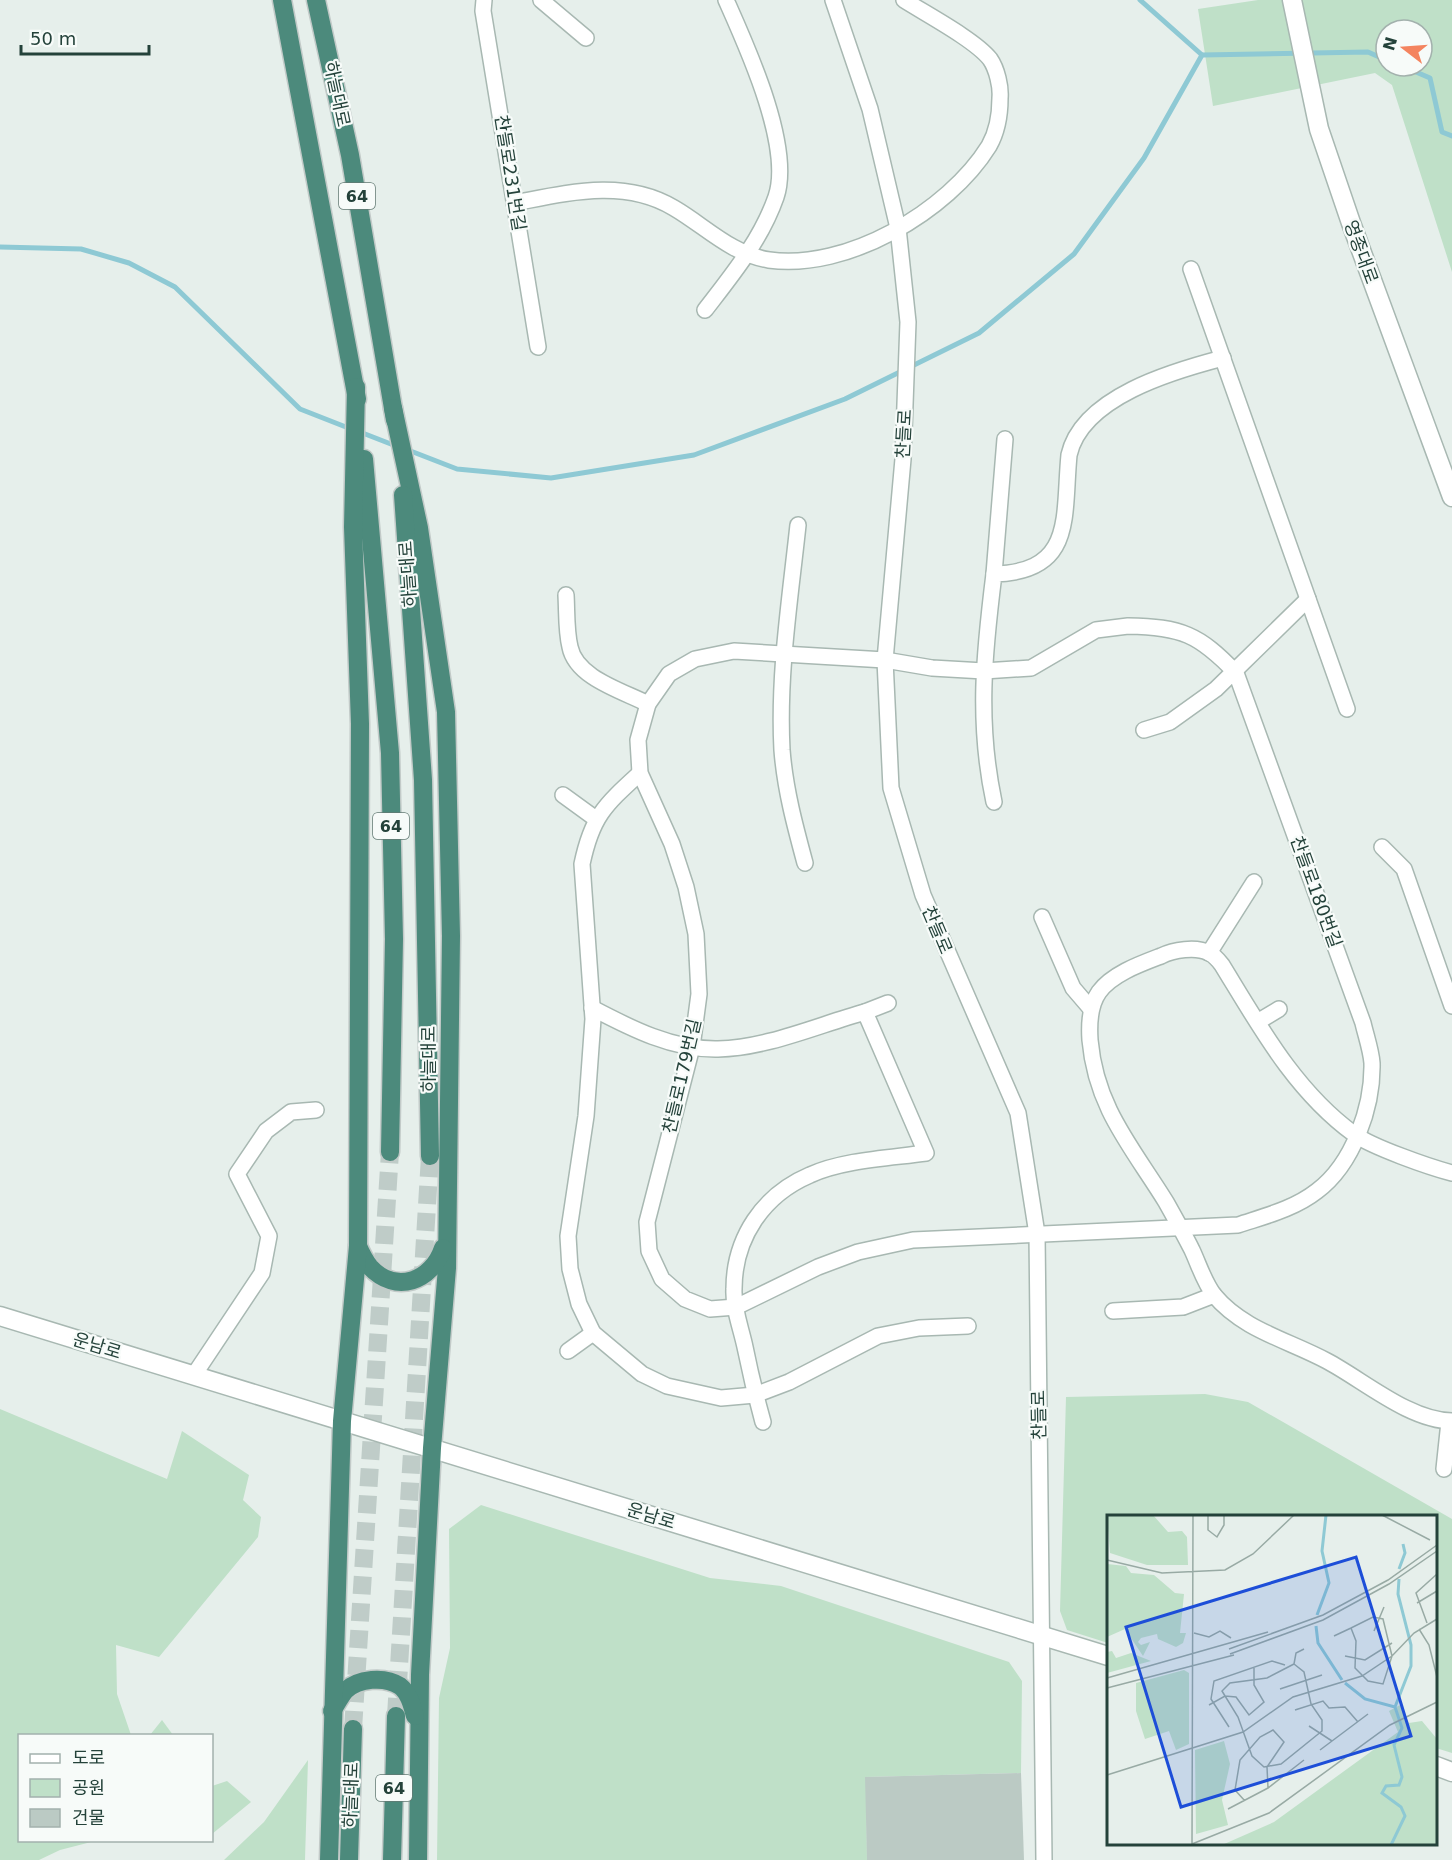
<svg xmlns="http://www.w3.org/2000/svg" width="1452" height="1860" viewBox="0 0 1452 1860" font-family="'DejaVu Sans','Noto Sans KR',sans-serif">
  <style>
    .green { fill: #bfe0c8; fill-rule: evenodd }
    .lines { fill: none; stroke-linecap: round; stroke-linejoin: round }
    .stream { stroke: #8ec9d4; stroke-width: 5 }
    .building { fill: #bbcac4 }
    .trunk-tunnel { stroke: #bfccc8; stroke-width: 18; stroke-dasharray: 18 9; stroke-linecap: butt }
    .minor-casing { stroke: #a8b8b2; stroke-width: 18 }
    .tertiary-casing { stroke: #a8b8b2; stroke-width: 21 }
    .trunk-casing { stroke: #c2cac8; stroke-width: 21 }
    .minor { stroke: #fff; stroke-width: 15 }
    .tertiary { stroke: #fff; stroke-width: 18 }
    .trunk { stroke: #4c8a7c; stroke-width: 18 }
    .labels { text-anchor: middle; stroke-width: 4.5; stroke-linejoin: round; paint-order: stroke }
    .shield { fill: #f7fbf9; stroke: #637a73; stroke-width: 1.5 }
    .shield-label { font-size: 16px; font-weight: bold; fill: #24423a }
    .street-label { font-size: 18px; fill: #24423a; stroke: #f7fbf9 }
    .inset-river { fill: none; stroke: #8ec9d4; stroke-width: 3 }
    .inset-road { fill: none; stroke: #98aaa4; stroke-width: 1.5 }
    .view { fill: #1d4ed8; fill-opacity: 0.15; stroke: #1d4ed8; stroke-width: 3 }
    .inset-edge { fill: none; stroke: #24423a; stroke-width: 3 }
  </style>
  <rect width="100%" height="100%" fill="#e6efeb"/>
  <g class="green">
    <path d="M 1258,0 L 1452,0 L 1452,272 L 1392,85 L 1375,73 L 1213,106 L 1198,9 ZM 1386,30 L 1422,30 L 1422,66 L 1386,66 Z"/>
    <path d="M 1205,1394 L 1248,1402 L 1452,1519 L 1452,1753 L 1436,1748 L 1436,1516 L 1108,1516 L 1108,1643 L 1067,1630 L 1060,1611 L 1066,1397 Z"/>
    <path d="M 0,1409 L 167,1479 L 182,1431 L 249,1475 L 243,1500 L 261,1517 L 258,1537 L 159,1657 L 116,1645 L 117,1694 L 131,1735 L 20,1736 L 20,1840 L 95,1841 L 60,1850 L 39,1860 L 0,1860 Z"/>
    <path d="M 481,1505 L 710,1578 L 781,1586 L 1009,1662 L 1022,1681 L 1021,1773 L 866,1777 L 867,1860 L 437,1860 L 439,1698 L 450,1648 L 449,1529 Z"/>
    <path d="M 162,1720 L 173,1735 L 150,1735 Z"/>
    <path d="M 308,1760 L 305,1860 L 224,1860 L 264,1822 Z"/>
    <path d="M 227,1781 L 251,1802 L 212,1834 L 212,1786 Z"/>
  </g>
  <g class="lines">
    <g class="stream">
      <path d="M 1140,0 L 1202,55"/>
      <path d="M 1402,66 L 1430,78 L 1442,132 L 1452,136"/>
      <path d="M 0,247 L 81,249 L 129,263 L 175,287 L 300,409 L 351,429"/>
      <path d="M 360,432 L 396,446"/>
      <path d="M 408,450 L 457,469 L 551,478 L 694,455 L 845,399 L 979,333 L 1074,254 L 1144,158 L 1202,55 L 1368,52 L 1386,60"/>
    </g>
  </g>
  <path class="building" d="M 1021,1773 L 1024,1860 L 867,1860 L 865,1777 Z"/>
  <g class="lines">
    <g class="trunk-tunnel">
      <path d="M 396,1716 L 430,1156"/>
      <path d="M 353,1729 L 390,1152"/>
    </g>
    <defs>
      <g id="minor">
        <path d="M 484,0 L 483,11 L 538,347"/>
        <path d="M 541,0 L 586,38"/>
        <path d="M 833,0 L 870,109 L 898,228 L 908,322 L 903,459 L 885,660 L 891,788 L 923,895 L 1018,1113 L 1037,1234 L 1044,1860"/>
        <path d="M 514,203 C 567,193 624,178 674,208 C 705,226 731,254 769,260 C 846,271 948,212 989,146 C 997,132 1000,115 1000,98 C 1001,87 997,69 990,59 C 975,40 926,14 904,0"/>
        <path d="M 1191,269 L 1347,709"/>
        <path d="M 705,310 C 732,275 761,240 776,197 C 793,147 747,47 726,0"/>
        <path d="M 798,525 C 790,600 778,675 782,750 C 785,789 795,826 805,863"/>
        <path d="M 994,574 L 1005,439"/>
        <path d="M 566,595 C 567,612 566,631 570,647 C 576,678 623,691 648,704"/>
        <path d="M 1128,626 C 1181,627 1199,634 1236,673 L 1363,1023 C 1366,1036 1371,1050 1372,1063 C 1373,1107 1353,1164 1317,1191 C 1294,1209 1265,1216 1238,1225 L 913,1240 L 858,1252 L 818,1267 L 736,1307 L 710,1309 L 685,1299 L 662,1279 L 649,1251 L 647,1222 L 692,1047 L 699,994 L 696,934 L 686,887 L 672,844 L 640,773 L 638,740 L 648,704 L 669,674 L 695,659 L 734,651 L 885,660 L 932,668 L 984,671 L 1031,668 L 1096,630 Z"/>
        <path d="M 1144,730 L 1170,722 L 1216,689 L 1308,599"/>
        <path d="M 640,773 C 605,805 592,816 582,864 L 593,1019 L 586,1116 L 568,1236 L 570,1269 L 579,1304 L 593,1333 L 642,1374 L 667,1386 L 721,1398 L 755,1395 L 789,1382 L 878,1336 L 919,1328 L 968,1326"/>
        <path d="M 563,795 L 596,819"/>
        <path d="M 994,802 C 977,722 984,654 994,574 C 1075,572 1063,517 1069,455 C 1082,397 1173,371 1223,358"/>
        <path d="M 1382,847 L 1404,869 L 1452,1006"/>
        <path d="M 1042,917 L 1073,988 L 1091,1009"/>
        <path d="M 1209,953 L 1254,882"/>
        <path d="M 592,1008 C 630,1028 673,1050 718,1049 C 767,1048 818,1025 865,1012 L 926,1153 C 890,1158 843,1160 810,1175 C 763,1195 734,1238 734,1289 C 733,1308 741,1328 745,1347 C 750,1372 756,1397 763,1422"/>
        <path d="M 865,1012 L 888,1003"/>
        <path d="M 1259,1021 L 1279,1009"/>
        <path d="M 1452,1173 C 1429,1167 1372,1147 1354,1134 C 1295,1091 1260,1027 1222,965 C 1219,961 1214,955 1209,953 C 1196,946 1173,950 1161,956 C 1140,964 1112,974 1099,992 C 1089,1006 1089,1025 1090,1040 C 1096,1108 1132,1147 1166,1202 C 1175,1218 1184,1234 1192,1250 C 1199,1265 1204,1282 1214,1295 C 1243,1330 1288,1340 1327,1361 C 1363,1380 1410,1421 1452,1421"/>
        <path d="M 1113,1311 L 1183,1307 L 1214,1295"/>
        <path d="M 568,1351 L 593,1333"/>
        <path d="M 194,1375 L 262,1273 L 269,1236 L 237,1174 L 266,1131 L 291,1112 L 316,1110"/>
        <path d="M 1444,1469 L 1449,1422"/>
      </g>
      <g id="tertiary">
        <path d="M 1292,0 L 1319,129 L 1351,223 L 1452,497"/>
        <path d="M 0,1316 L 1108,1656"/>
        <path d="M 1436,1766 L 1452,1772"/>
      </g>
      <g id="trunk">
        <path d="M 282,0 L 357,399"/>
        <path d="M 316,0 L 350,155 L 395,420"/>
        <path d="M 393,408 L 419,528 L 446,712 L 451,936 L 447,1268 L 432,1448 L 420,1675 L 418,1860"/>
        <path d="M 364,459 L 390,753 L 394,939 L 390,1152"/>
        <path d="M 403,495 L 423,780 L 430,1156"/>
        <path d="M 358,1246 C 361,1253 365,1261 370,1267 C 396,1295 432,1281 443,1248"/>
        <path d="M 332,1711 C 336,1705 340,1697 345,1691 C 358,1678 385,1676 400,1686 C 409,1693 412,1705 415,1716"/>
        <path d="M 329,1860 L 342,1421 L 358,1246 L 360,724 L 353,527 L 356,387"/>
        <path d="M 349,1860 L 353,1729"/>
        <path d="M 392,1860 L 396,1716"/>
      </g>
    </defs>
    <use href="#minor" class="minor-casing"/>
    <use href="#tertiary" class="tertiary-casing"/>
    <use href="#trunk" class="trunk-casing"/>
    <use href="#minor" class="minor"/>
    <use href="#tertiary" class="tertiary"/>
    <use href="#trunk" class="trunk"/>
  </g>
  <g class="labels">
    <g class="shield">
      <rect x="339" y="183" width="36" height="26" rx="4.5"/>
      <rect x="373" y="813" width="36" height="26" rx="4.5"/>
      <rect x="376" y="1775" width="36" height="26" rx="4.5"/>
    </g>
    <g class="shield-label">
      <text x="357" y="202">64</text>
      <text x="391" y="832">64</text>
      <text x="394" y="1794">64</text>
    </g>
    <g class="street-label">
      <text transform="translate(337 94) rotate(78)" y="6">하늘대로</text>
      <text transform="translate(510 173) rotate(81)" y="6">찬들로231번길</text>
      <text transform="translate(1361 252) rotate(70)" y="6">영종대로</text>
      <text transform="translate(904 434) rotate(-87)" y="6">찬들로</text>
      <text transform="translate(408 574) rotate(-94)" y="6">하늘대로</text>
      <text transform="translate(1316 892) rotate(70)" y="6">찬들로180번길</text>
      <text transform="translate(937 930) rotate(67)" y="6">찬들로</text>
      <text transform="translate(429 1059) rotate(-90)" y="6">하늘대로</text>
      <text transform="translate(682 1076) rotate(-77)" y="6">찬들로179번길</text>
      <text transform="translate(97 1346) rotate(17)" y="6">운남로</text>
      <text transform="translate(1039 1415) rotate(-91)" y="6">찬들로</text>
      <text transform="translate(651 1516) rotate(17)" y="6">운남로</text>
      <text transform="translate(351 1795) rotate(-88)" y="6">하늘대로</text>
    </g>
  </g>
  <g transform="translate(1107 1515)">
    <rect width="330" height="330" fill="#e6efeb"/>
    <path d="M 46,0 L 61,17 L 75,16 L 80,22 L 81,50 L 40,50 L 3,38 L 0,0 ZM 0,49 L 19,51 L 24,58 L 47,60 L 68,78 L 77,79 L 73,118 L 79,118 L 76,128 L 69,132 L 51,124 L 50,119 L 34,123 L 31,127 L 34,130 L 43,127 L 36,141 L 18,114 L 0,122 ZM 5,136 L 9,143 L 24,138 L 44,146 L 0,158 L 0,137 ZM 77,155 L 82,158 L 82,229 L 69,235 L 62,216 L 38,224 L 29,196 L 29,168 ZM 293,190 L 302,208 L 315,206 L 330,224 L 330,330 L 115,330 L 167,307 L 291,217 L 282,196 ZM 117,226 L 123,249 L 115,285 L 121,310 L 89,319 L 88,235 Z" fill="#bfe0c8"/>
    <path class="inset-river" d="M 292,54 L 298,38 L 296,29M 210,100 L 222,68 L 215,36 L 219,0M 209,111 L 211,128 L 235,165M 238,168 L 258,184 L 288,192 L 295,213 L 287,230 L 295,262 L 292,270 L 279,271 L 275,278 L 294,292 L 298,301 L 284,330M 288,192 L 304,151 L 304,130 L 291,79 L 292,64"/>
    <path class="inset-road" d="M 101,0 L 101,15 L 110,22 L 117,10 L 117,0M 275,0 L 323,25M 0,45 L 55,58 L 118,55 L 146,39 L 187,0M 310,88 L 330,76M 320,108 L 309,78 L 330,59M 312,114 L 322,130 L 330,162M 267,116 L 277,92M 87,118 L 102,122 L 113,116 L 124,123M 227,121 L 244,113 L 266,102 L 276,104 L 285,141 L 276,169 L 261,166 L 248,153 L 249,126 L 244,113M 122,134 L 216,100 L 281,65 L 330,30M 123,139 L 216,105 L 282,69 L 330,36M 238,141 L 258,145 L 285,128M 187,149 L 197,157 L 204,189 L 215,205 L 215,216 L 174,249 L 157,252 L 145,241 L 131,202 L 115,176 L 123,168 L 160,163 ZM 187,149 L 189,138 L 197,134M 0,163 L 161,117M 0,173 L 127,140M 173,174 L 215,160M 102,190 L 118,181 L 129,182 L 142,200 L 157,187 L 147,170 L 147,153M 188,195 L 216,186 L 222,193 L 238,192 L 251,207M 202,211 L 225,226M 122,212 L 104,184 L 107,166 L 165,146 L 178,150M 213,235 L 261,199M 0,260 L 136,217 L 186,182 L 255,161 L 285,141 L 307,118 L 330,104M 138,286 L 128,275 L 133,245 L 153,222 L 166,215 L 177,227 L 160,252 L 161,273M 121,294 L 161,273 L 197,245M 85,329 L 162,298 L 283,210 L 330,187M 85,330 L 86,0"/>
    <path class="view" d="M 249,42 L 304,221 L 74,292 L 19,112 Z"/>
    <rect width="330" height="330" class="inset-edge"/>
  </g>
  <rect x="18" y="1734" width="195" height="108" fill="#f7fbf9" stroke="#a3b1ad" stroke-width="1.5"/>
  <rect x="30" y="1754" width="30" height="9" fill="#ffffff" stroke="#a3b1ad" stroke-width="1.5"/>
  <text x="72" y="1764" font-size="18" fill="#24423a">도로</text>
  <rect x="30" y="1779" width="30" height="18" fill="#bfe0c8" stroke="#a3b1ad" stroke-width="1.5"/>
  <text x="72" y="1794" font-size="18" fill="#24423a">공원</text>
  <rect x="30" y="1809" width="30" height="18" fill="#bbcac4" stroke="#a3b1ad" stroke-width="1.5"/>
  <text x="72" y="1824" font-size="18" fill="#24423a">건물</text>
  <g transform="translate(1404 48) rotate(287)"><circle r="28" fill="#f7fbf9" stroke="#a3b1ad" stroke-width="1.5"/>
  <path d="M0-4.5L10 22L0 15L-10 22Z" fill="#f4845f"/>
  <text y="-9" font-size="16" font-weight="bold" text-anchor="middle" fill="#24423a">N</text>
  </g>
  <path d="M21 45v9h128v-9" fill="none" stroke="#24423a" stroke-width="3"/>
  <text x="30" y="45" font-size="18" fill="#24423a" stroke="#f7fbf9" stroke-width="4.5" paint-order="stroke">50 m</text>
</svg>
